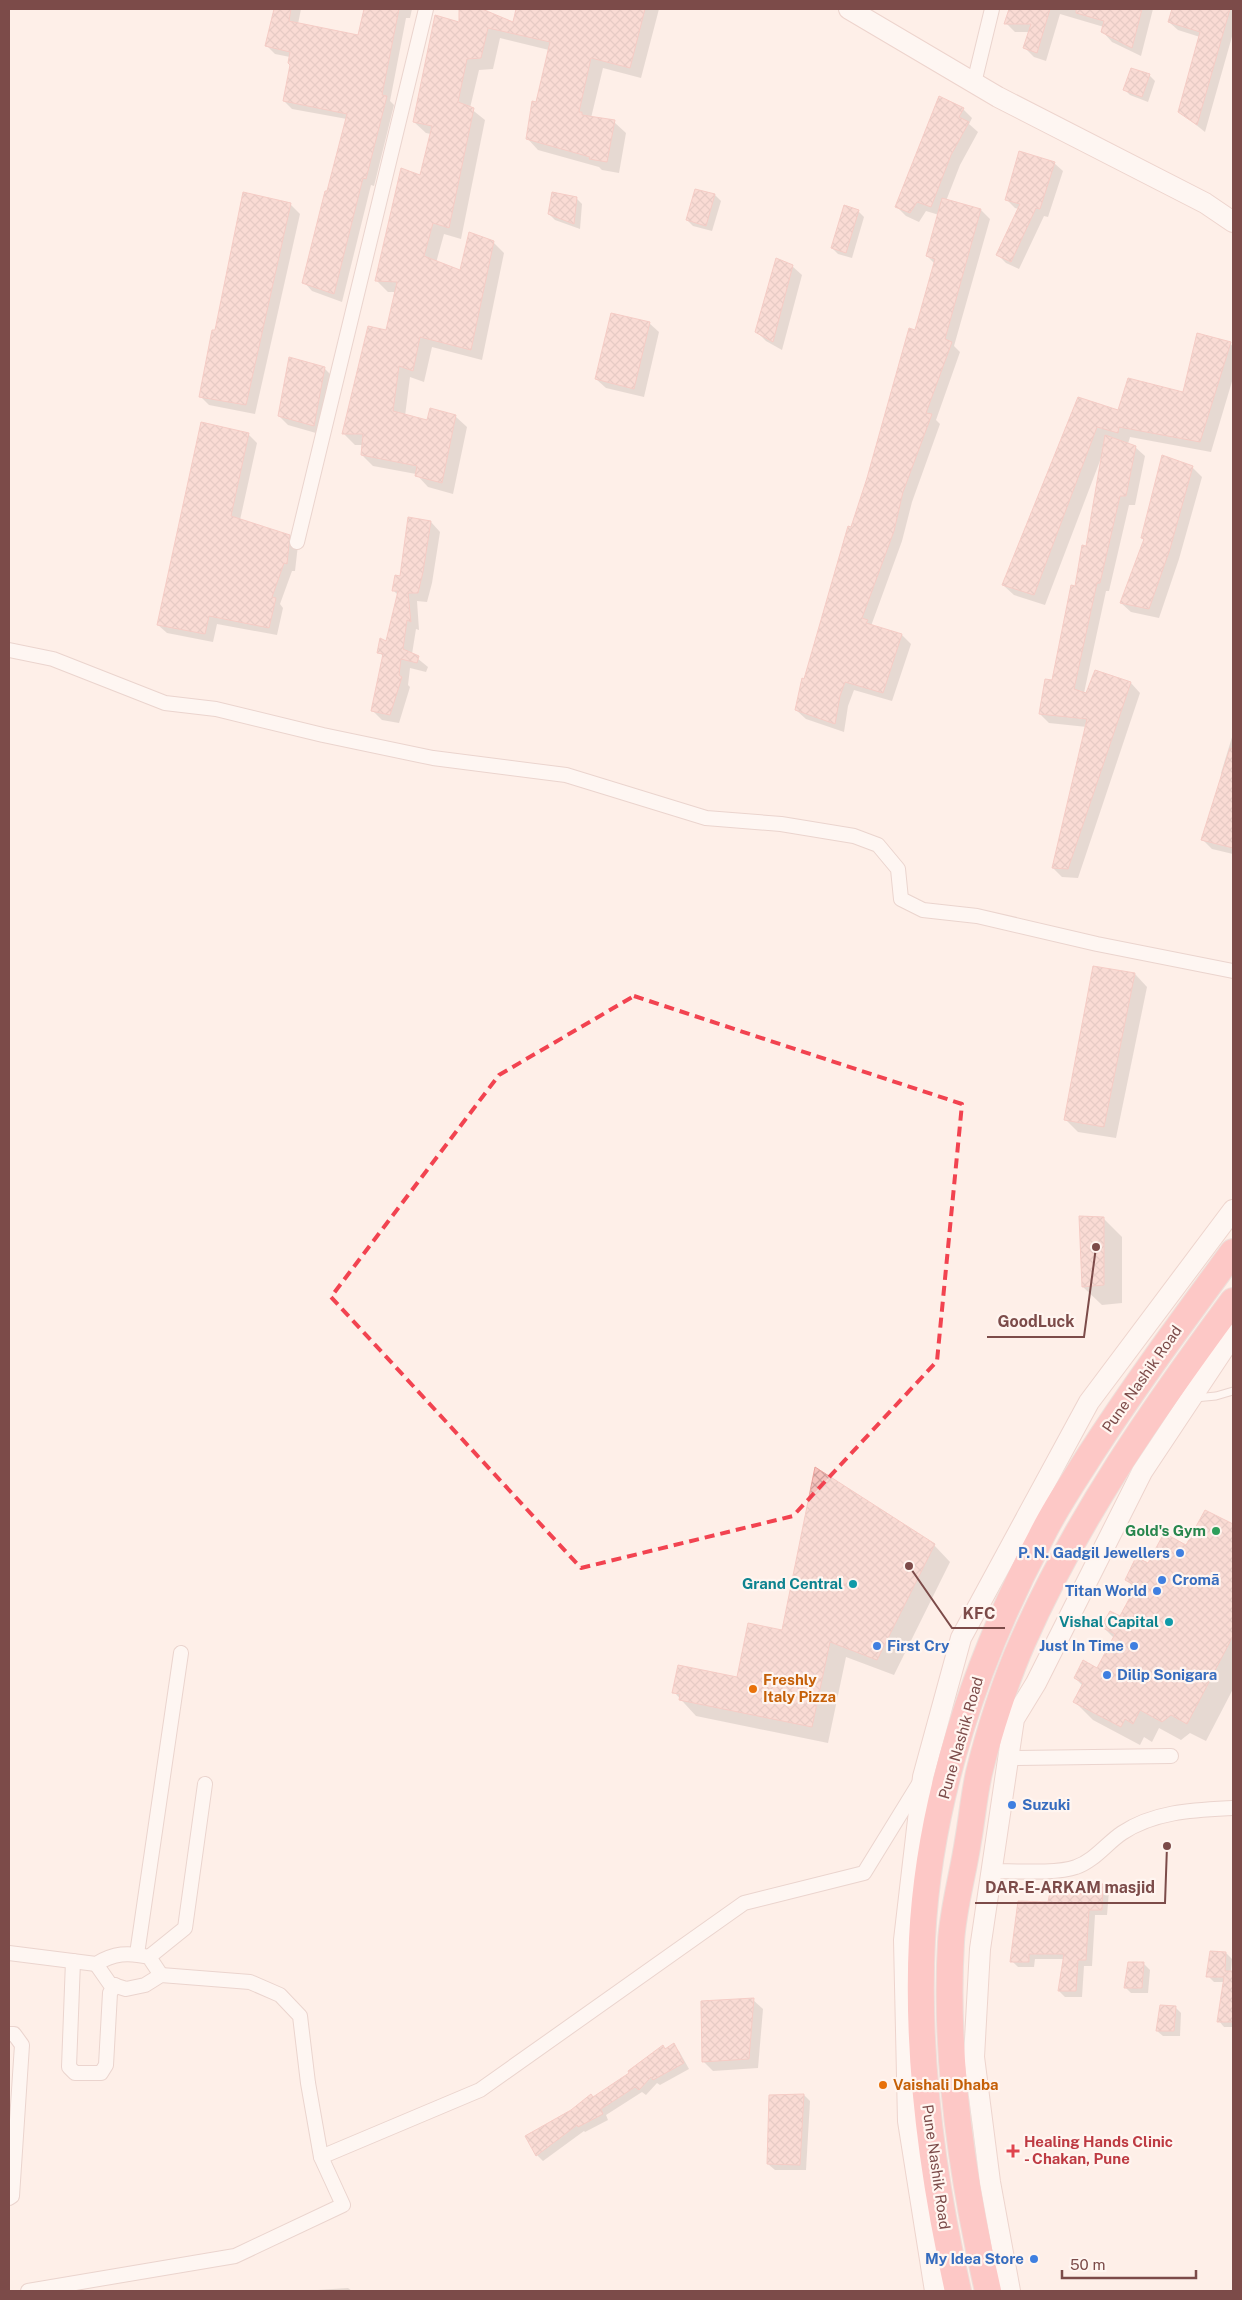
<svg xmlns="http://www.w3.org/2000/svg" width="1242" height="2300" viewBox="0 0 1242 2300" font-family="'Public Sans',sans-serif">
  <style>
    .shadow { fill: #0003 }
    .building { fill: url(#building-cross-hatch); stroke: #eba29c }
    .lines { fill: none; stroke-linecap: round; stroke-linejoin: round }
    .lane-casing { stroke: #d4b4af; stroke-width: 9 }
    .street-casing { stroke: #d4b4af; stroke-width: 16 }
    .secondary-casing { stroke: #dab4ae; stroke-width: 22 }
    .highway-casing { stroke: #dacdcc; stroke-width: 28 }
    .lane { stroke: #fff; stroke-width: 7 }
    .street { stroke: #fff; stroke-width: 14 }
    .secondary { stroke: #fff; stroke-width: 20 }
    .highway { stroke: #fd9a9e; stroke-width: 26 }
    .marked { fill: none; stroke: #f24350; stroke-width: 4; stroke-dasharray: 10 6; stroke-linejoin: round }
    .leisure-dot { fill: #2e9e5b; stroke: #fff5f0; stroke-width: 2 }
    .shop-dot { fill: #3f7fe0; stroke: #fff5f0; stroke-width: 2 }
    .culture-dot { fill: #0f9aa8; stroke: #fff5f0; stroke-width: 2 }
    .food-dot { fill: #e8710a; stroke: #fff5f0; stroke-width: 2 }
    .health-dot { fill: #e0444e; stroke: #fff5f0; stroke-width: 2 }
    .labels { text-anchor: middle; stroke-width: 4.5; stroke-linejoin: round; paint-order: stroke }
    .street-label { font-size: 15px; fill: #7c4b49; stroke: #fff5f0 }
    .leisure-label { font-size: 15px; font-weight: bold; fill: #27864d; stroke: #fff5f0; text-anchor: end }
    .shop-label { font-size: 15px; font-weight: bold; fill: #366cbe; stroke: #fff5f0; text-anchor: end }
    .culture-label { font-size: 15px; font-weight: bold; fill: #0d838f; stroke: #fff5f0; text-anchor: end }
    .food-label { font-size: 15px; font-weight: bold; fill: #c56008; stroke: #fff5f0; text-anchor: start }
    .health-label { font-size: 15px; font-weight: bold; fill: #be3a42; stroke: #fff5f0; text-anchor: start }
    .leader { fill: none; stroke: #7c4b49; stroke-width: 2 }
    .callout-dot { fill: #7c4b49; stroke: #fff5f0; stroke-width: 2 }
    .callout-label { font-size: 16px; text-anchor: middle; font-weight: bold; fill: #7c4b49; stroke: #fff5f0; stroke-width: 4.5; stroke-linejoin: round; paint-order: stroke }
  </style>
  <defs>
    <pattern id="building-cross-hatch" width="8" height="8" patternUnits="userSpaceOnUse" patternTransform="scale(1.25)"><rect width="8" height="8" fill="#f6c3bd"/><path d="M0 0l8 8M0 8l8-8" fill="none" stroke="#cca09c"/></pattern>
  </defs>
  <rect width="100%" height="100%" fill="#feefe8"/>
  <g class="shadow">
    <path d="M 275,9 L 301,9 L 298,24 L 359,36 L 366,9 L 412,9 L 410,18 L 406,18 L 390,101 L 394,105 L 374,186 L 371,185 L 342,302 L 312,291 L 304,282 L 347,119 L 292,109 L 284,101 L 291,65 L 290,57 L 275,54 L 267,46 Z"/>
    <path d="M 461,9 L 478,9 L 514,24 L 517,9 L 659,9 L 641,78 L 603,68 L 591,118 L 614,122 L 626,133 L 619,173 L 602,170 L 599,167 L 538,150 L 527,138 L 549,50 L 500,38 L 493,69 L 479,70 L 470,108 L 485,120 L 461,239 L 444,234 L 436,263 L 460,272 L 493,242 L 504,253 L 482,360 L 432,347 L 424,382 L 410,377 L 405,416 L 428,422 L 455,416 L 467,427 L 453,494 L 428,487 L 416,474 L 373,466 L 362,455 L 363,445 L 355,445 L 344,434 L 387,332 L 396,292 L 388,292 L 377,281 L 420,177 L 431,134 L 426,133 L 414,122 L 460,24 Z"/>
    <path d="M 1010,9 L 1153,9 L 1141,56 L 1112,42 L 1103,32 L 1104,27 L 1060,14 L 1046,61 L 1034,57 L 1025,48 L 1029,32 L 1015,32 L 1006,23 Z"/>
    <path d="M 1174,9 L 1233,9 L 1233,33 L 1205,132 L 1180,112 L 1200,37 L 1178,30 L 1169,22 Z"/>
    <path d="M 1149,75 L 1155,81 L 1148,102 L 1130,95 L 1124,89 Z"/>
    <path d="M 963,109 L 972,118 L 969,124 L 978,132 L 960,165 L 946,201 L 981,210 L 990,219 L 954,346 L 960,352 L 936,420 L 940,424 L 912,502 L 902,541 L 871,626 L 902,635 L 911,644 L 892,701 L 854,690 L 848,706 L 844,732 L 806,719 L 796,710 L 916,332 L 935,264 L 927,256 L 939,215 L 926,211 L 919,222 L 906,216 L 897,207 Z"/>
    <path d="M 1054,163 L 1063,171 L 1048,217 L 1044,216 L 1019,269 L 1006,263 L 998,255 L 1019,209 L 1015,208 L 1007,200 Z"/>
    <path d="M 696,190 L 715,195 L 721,201 L 712,231 L 693,226 L 687,220 Z"/>
    <path d="M 576,198 L 582,204 L 580,229 L 555,220 L 549,214 Z"/>
    <path d="M 290,204 L 300,214 L 255,414 L 209,405 L 200,396 Z"/>
    <path d="M 858,211 L 864,217 L 852,258 L 838,254 L 832,248 Z"/>
    <path d="M 792,266 L 802,275 L 782,350 L 766,341 L 756,331 Z"/>
    <path d="M 649,323 L 659,332 L 644,397 L 606,388 L 596,379 Z"/>
    <path d="M 1230,343 L 1233,347 L 1233,378 L 1211,452 L 1130,437 L 1128,444 L 1135,447 L 1145,456 L 1135,505 L 1129,505 L 1109,591 L 1106,591 L 1084,693 L 1087,694 L 1096,671 L 1131,683 L 1140,693 L 1078,878 L 1062,877 L 1053,868 L 1087,727 L 1049,723 L 1040,714 L 1053,682 L 1087,547 L 1103,453 L 1045,605 L 1014,595 L 1003,585 L 1079,398 L 1119,411 L 1184,394 Z"/>
    <path d="M 324,368 L 333,377 L 323,435 L 288,425 L 279,416 Z"/>
    <path d="M 248,434 L 257,443 L 240,520 L 289,536 L 298,545 L 295,571 L 292,571 L 280,604 L 283,608 L 277,635 L 217,624 L 213,642 L 167,633 L 158,625 Z"/>
    <path d="M 1192,467 L 1202,477 L 1179,559 L 1159,618 L 1131,612 L 1121,603 L 1145,541 L 1142,538 Z"/>
    <path d="M 409,518 L 431,522 L 440,532 L 432,583 L 427,602 L 417,601 L 419,630 L 416,629 L 412,654 L 428,667 L 426,672 L 410,668 L 408,685 L 410,687 L 399,723 L 382,720 L 372,710 L 384,657 L 379,652 L 387,642 L 398,595 L 393,590 L 401,577 Z"/>
    <path d="M 1233,734 L 1233,854 L 1212,849 L 1202,839 L 1223,775 L 1221,773 Z"/>
    <path d="M 1135,974 L 1147,987 L 1116,1138 L 1078,1132 L 1065,1119 Z"/>
    <path d="M 1103,1218 L 1122,1237 L 1122,1303 L 1102,1305 L 1083,1287 Z"/>
    <path d="M 1205,1511 L 1233,1526 L 1233,1689 L 1206,1741 L 1190,1733 L 1181,1740 L 1159,1728 L 1152,1742 L 1144,1737 L 1140,1745 L 1093,1720 L 1075,1702 L 1083,1686 L 1075,1678 L 1098,1669 L 1114,1638 L 1103,1627 L 1120,1618 L 1136,1589 L 1126,1580 L 1149,1565 L 1187,1547 Z"/>
    <path d="M 934,1545 L 950,1562 L 894,1675 L 846,1657 L 828,1743 L 696,1716 L 674,1692 L 738,1678 L 783,1632 Z"/>
    <path d="M 1103,1885 L 1109,1891 L 1107,1915 L 1095,1915 L 1092,1966 L 1084,1966 L 1082,1997 L 1065,1997 L 1059,1991 L 1064,1959 L 1035,1959 L 1034,1967 L 1018,1967 L 1012,1961 L 1049,1903 L 1087,1895 Z"/>
    <path d="M 1212,1952 L 1226,1953 L 1232,1959 L 1230,1982 L 1214,1982 L 1208,1976 Z"/>
    <path d="M 1144,1964 L 1150,1970 L 1148,1993 L 1131,1993 L 1125,1987 Z"/>
    <path d="M 1222,1997 L 1233,1997 L 1233,2027 L 1224,2027 L 1219,2021 Z"/>
    <path d="M 753,2000 L 763,2009 L 758,2068 L 713,2071 L 703,2061 Z"/>
    <path d="M 1175,2007 L 1181,2013 L 1180,2036 L 1163,2036 L 1157,2031 Z"/>
    <path d="M 673,2045 L 679,2051 L 689,2069 L 660,2085 L 657,2083 L 646,2095 L 642,2092 L 606,2115 L 608,2120 L 585,2132 L 584,2131 L 543,2161 L 537,2155 L 593,2098 Z"/>
    <path d="M 804,2095 L 810,2101 L 806,2170 L 775,2170 L 768,2164 Z"/>
    <path d="M 348,2288 L 352,2291 L 303,2291 Z"/>
  </g>
  <g class="building">
    <path d="M 274,9 L 291,9 L 289,21 L 358,35 L 364,9 L 399,9 L 382,95 L 387,96 L 366,179 L 363,178 L 334,294 L 302,283 L 325,191 L 327,191 L 347,114 L 283,101 L 290,65 L 288,63 L 290,52 L 265,46 Z"/>
    <path d="M 459,9 L 482,9 L 513,22 L 516,9 L 645,9 L 630,68 L 591,58 L 579,112 L 582,112 L 582,115 L 615,120 L 607,162 L 589,159 L 590,157 L 526,139 L 532,101 L 536,102 L 550,42 L 488,28 L 481,58 L 467,59 L 458,102 L 474,108 L 449,228 L 433,223 L 424,256 L 460,270 L 469,232 L 494,241 L 471,350 L 420,337 L 413,371 L 399,366 L 393,411 L 427,420 L 430,408 L 456,415 L 442,483 L 415,476 L 417,466 L 361,455 L 363,434 L 342,434 L 368,326 L 386,330 L 397,282 L 375,281 L 401,168 L 420,175 L 432,126 L 413,122 L 435,15 L 459,22 Z"/>
    <path d="M 1009,9 L 1050,9 L 1037,53 L 1023,48 L 1031,24 L 1004,24 Z"/>
    <path d="M 1076,9 L 1142,9 L 1132,48 L 1101,32 L 1104,21 L 1076,13 Z"/>
    <path d="M 1172,9 L 1230,9 L 1197,125 L 1178,112 L 1200,32 L 1168,22 Z"/>
    <path d="M 1131,68 L 1150,74 L 1142,97 L 1123,90 Z"/>
    <path d="M 939,96 L 964,108 L 959,117 L 969,122 L 951,155 L 931,207 L 917,202 L 910,213 L 895,207 Z"/>
    <path d="M 1019,151 L 1055,162 L 1040,209 L 1036,208 L 1011,262 L 996,255 L 1020,204 L 1005,200 Z"/>
    <path d="M 695,189 L 715,194 L 706,226 L 686,220 Z"/>
    <path d="M 243,192 L 291,203 L 246,405 L 199,397 L 212,330 L 215,330 Z"/>
    <path d="M 552,192 L 577,197 L 574,224 L 548,214 Z"/>
    <path d="M 942,198 L 981,209 L 945,339 L 952,342 L 926,413 L 932,414 L 903,492 L 894,531 L 862,618 L 868,620 L 866,623 L 902,634 L 883,693 L 845,682 L 840,696 L 835,724 L 795,710 L 802,678 L 804,679 L 848,526 L 851,527 L 867,478 L 909,328 L 915,330 L 935,259 L 926,256 Z"/>
    <path d="M 844,205 L 859,210 L 846,253 L 831,248 Z"/>
    <path d="M 776,258 L 793,265 L 773,342 L 755,332 Z"/>
    <path d="M 611,313 L 650,322 L 634,389 L 595,379 Z"/>
    <path d="M 1197,333 L 1231,342 L 1200,442 L 1119,427 L 1118,433 L 1097,427 L 1034,595 L 1002,585 L 1078,397 L 1118,410 L 1128,378 L 1183,392 Z"/>
    <path d="M 289,357 L 325,367 L 314,426 L 278,416 Z"/>
    <path d="M 201,422 L 249,433 L 231,516 L 290,535 L 287,564 L 284,563 L 272,597 L 276,598 L 269,628 L 209,616 L 205,634 L 157,625 Z"/>
    <path d="M 1105,435 L 1136,446 L 1126,496 L 1120,496 L 1100,583 L 1097,583 L 1074,689 L 1086,693 L 1095,670 L 1131,682 L 1068,869 L 1052,868 L 1087,719 L 1039,714 L 1045,679 L 1052,680 L 1071,585 L 1075,586 L 1082,545 L 1086,546 Z"/>
    <path d="M 1162,455 L 1193,466 L 1170,549 L 1149,609 L 1120,603 L 1144,539 L 1141,538 Z"/>
    <path d="M 408,517 L 431,521 L 423,572 L 418,593 L 408,593 L 411,622 L 407,620 L 403,649 L 419,656 L 417,663 L 401,659 L 399,675 L 402,677 L 390,715 L 371,711 L 383,654 L 377,653 L 380,638 L 386,641 L 398,591 L 392,591 L 395,575 L 400,576 Z"/>
    <path d="M 1230,748 L 1233,749 L 1233,848 L 1201,840 Z"/>
    <path d="M 1093,966 L 1135,973 L 1104,1127 L 1064,1120 Z"/>
    <path d="M 1079,1216 L 1104,1217 L 1104,1285 L 1082,1287 Z"/>
    <path d="M 815,1467 L 935,1544 L 877,1660 L 830,1642 L 812,1727 L 679,1700 L 680,1694 L 672,1693 L 678,1665 L 737,1677 L 748,1623 L 782,1630 Z"/>
    <path d="M 1205,1510 L 1233,1524 L 1233,1636 L 1187,1724 L 1171,1715 L 1162,1722 L 1140,1710 L 1133,1724 L 1125,1719 L 1121,1727 L 1073,1702 L 1083,1683 L 1074,1678 L 1083,1660 L 1097,1668 L 1115,1634 L 1101,1627 L 1110,1611 L 1120,1616 L 1136,1586 L 1125,1580 L 1136,1557 L 1148,1563 L 1164,1533 L 1186,1545 Z"/>
    <path d="M 1087,1884 L 1103,1884 L 1102,1910 L 1089,1910 L 1086,1960 L 1078,1960 L 1076,1991 L 1058,1991 L 1064,1954 L 1029,1954 L 1029,1962 L 1010,1962 L 1018,1901 L 1048,1902 L 1050,1892 L 1086,1894 Z"/>
    <path d="M 1210,1951 L 1226,1952 L 1225,1971 L 1233,1971 L 1233,2022 L 1217,2022 L 1224,1977 L 1206,1977 Z"/>
    <path d="M 1128,1962 L 1144,1962 L 1142,1988 L 1124,1988 Z"/>
    <path d="M 754,1998 L 749,2059 L 702,2062 L 701,2001 Z"/>
    <path d="M 1160,2005 L 1176,2006 L 1174,2031 L 1156,2031 Z"/>
    <path d="M 674,2043 L 684,2063 L 653,2080 L 651,2077 L 639,2090 L 635,2087 L 601,2109 L 603,2114 L 578,2127 L 577,2125 L 536,2156 L 525,2136 L 571,2110 L 591,2094 L 593,2097 L 629,2073 L 628,2071 L 663,2045 L 665,2049 Z"/>
    <path d="M 804,2094 L 800,2165 L 767,2164 L 769,2095 Z"/>
  </g>
  <g class="lines">
    <defs>
      <path id="lane" d="M 1195,1398 L 1216,1396 L 1233,1391"/>
      <g id="street">
        <path d="M 974,83 L 992,9"/>
        <path d="M 297,542 L 426,9"/>
        <path d="M 9,650 L 53,659 L 165,703 L 216,709 L 323,735 L 433,758 L 566,775 L 706,818 L 781,824 L 854,836 L 878,845 L 898,869 L 901,899 L 923,910 L 977,916 L 1097,944 L 1233,971"/>
        <path d="M 1008,1758 L 1171,1756"/>
        <path d="M 992,1871 C 1014,1871 1057,1874 1076,1867 C 1094,1861 1107,1843 1122,1833 C 1155,1811 1195,1810 1233,1808"/>
        <path d="M 9,1953 L 96,1964 C 114,1953 128,1952 149,1957 L 161,1975"/>
        <path d="M 137,1954 L 181,1653"/>
        <path d="M 149,1957 L 185,1928 L 205,1784"/>
        <path d="M 73,1961 L 69,2067 L 75,2073 L 101,2073 L 106,2065 L 110,1993 L 115,1985"/>
        <path d="M 96,1964 L 110,1984 L 126,1989 L 145,1985 L 161,1975 L 250,1982 L 280,1995 L 300,2016 L 308,2083 L 321,2157"/>
        <path d="M 9,2034 L 14,2034 L 22,2045 L 12,2196 L 9,2198"/>
        <path d="M 28,2291 L 235,2256 L 343,2205 L 321,2157 L 480,2090 L 744,1903 L 864,1873 L 920,1782"/>
      </g>
      <g id="secondary">
        <path d="M 849,9 L 998,97 L 1205,203 L 1233,222"/>
        <path d="M 935,2291 L 908,2121 L 904,1940 L 923,1777 L 961,1638 L 1089,1402 L 1233,1210"/>
        <path d="M 1010,2291 L 990,2182 L 974,2057 L 980,1949 L 1014,1719 L 1036,1683 L 1142,1472 L 1233,1335"/>
      </g>
      <g id="highway">
        <path d="M 958,2291 C 932,2176 916,2058 922,1939 C 929,1799 976,1660 1041,1537 C 1055,1508 1073,1482 1090,1455 C 1135,1385 1184,1319 1233,1252"/>
        <path d="M 988,2291 C 962,2178 944,2058 951,1942 C 953,1908 963,1875 968,1841 C 972,1819 974,1795 979,1773 C 989,1732 1006,1679 1023,1641 C 1077,1518 1154,1408 1233,1301"/>
      </g>
    </defs>
    <use href="#lane" class="lane-casing"/>
    <use href="#street" class="street-casing"/>
    <use href="#secondary" class="secondary-casing"/>
    <use href="#highway" class="highway-casing"/>
    <use href="#lane" class="lane"/>
    <use href="#street" class="street"/>
    <use href="#secondary" class="secondary"/>
    <use href="#highway" class="highway"/>
  </g>
  <path d="M0 0H1242V2300H0ZM 634,996 L 962,1104 L 937,1361 L 793,1516 L 581,1568 L 331,1297 L 499,1075 Z" fill="#feefe8" fill-opacity=".55" fill-rule="evenodd"/>
  <path class="marked" d="M 634,996 L 962,1104 L 937,1361 L 793,1516 L 581,1568 L 331,1297 L 499,1075 Z"/>
  <circle class="leisure-dot" cx="1216" cy="1531" r="5"/>
  <g class="shop-dot">
    <circle cx="1180" cy="1553" r="5"/>
    <circle cx="1162" cy="1580" r="5"/>
    <circle cx="1157" cy="1591" r="5"/>
    <circle cx="877" cy="1646" r="5"/>
    <circle cx="1134" cy="1646" r="5"/>
    <circle cx="1107" cy="1675" r="5"/>
    <circle cx="1012" cy="1805" r="5"/>
    <circle cx="1034" cy="2259" r="5"/>
  </g>
  <g class="culture-dot">
    <circle cx="853" cy="1584" r="5"/>
    <circle cx="1169" cy="1622" r="5"/>
  </g>
  <g class="food-dot">
    <circle cx="753" cy="1689" r="5"/>
    <circle cx="883" cy="2085" r="5"/>
  </g>
  <path class="health-dot" d="M1010.5 2143.5h5v5h5v5h-5v5h-5v-5h-5v-5h5z"/>
  <g class="labels">
    <g class="street-label">
      <text transform="translate(1142 1379) rotate(-55)" y="5">Pune Nashik Road</text>
      <text transform="translate(961 1738) rotate(-74)" y="5">Pune Nashik Road</text>
      <text transform="translate(936 2167) rotate(82)" y="5">Pune Nashik Road</text>
    </g>
    <g class="leisure-label">
      <text x="1206" y="1536">Gold's Gym</text>
    </g>
    <g class="shop-label">
      <text x="1170" y="1558">P. N. Gadgil Jewellers</text>
      <text x="1172" y="1585" text-anchor="start">Cromā</text>
      <text x="1147" y="1596">Titan World</text>
      <text x="887" y="1651" text-anchor="start">First Cry</text>
      <text x="1124" y="1651">Just In Time</text>
      <text x="1117" y="1680" text-anchor="start">Dilip Sonigara</text>
      <text x="1022" y="1810" text-anchor="start">Suzuki</text>
      <text x="1024" y="2264">My Idea Store</text>
    </g>
    <g class="culture-label">
      <text x="843" y="1589">Grand Central</text>
      <text x="1159" y="1627">Vishal Capital</text>
    </g>
    <g class="food-label">
      <text x="763" y="1685">Freshly<tspan x="763" dy="17">Italy Pizza</tspan></text>
      <text x="893" y="2090">Vaishali Dhaba</text>
    </g>
    <g class="health-label">
      <text x="1024" y="2147">Healing Hands Clinic<tspan x="1024" dy="17">- Chakan, Pune</tspan></text>
    </g>
  </g>
  <path class="leader" d="M1096 1247L1084 1337H987M909 1566L952 1628H1005M1167 1846L1165 1903H975"/>
  <g class="callout-dot">
    <circle cx="1096" cy="1247" r="5"/>
    <circle cx="909" cy="1566" r="5"/>
    <circle cx="1167" cy="1846" r="5"/>
  </g>
  <g class="callout-label">
    <text x="1036" y="1327">GoodLuck</text>
    <text x="979" y="1619">KFC</text>
    <text x="1070" y="1893">DAR-E-ARKAM masjid</text>
  </g>
  <rect width="1242" height="2300" fill="none" stroke="#7c4b49" stroke-width="20"/>
  <path d="M1062 2270v8h134v-8" fill="none" stroke="#7c4b49" stroke-width="2.5"/>
  <text x="1070" y="2270" font-size="15" fill="#7c4b49" stroke="#fff5f0" stroke-width="4" paint-order="stroke">50 m</text>
</svg>
